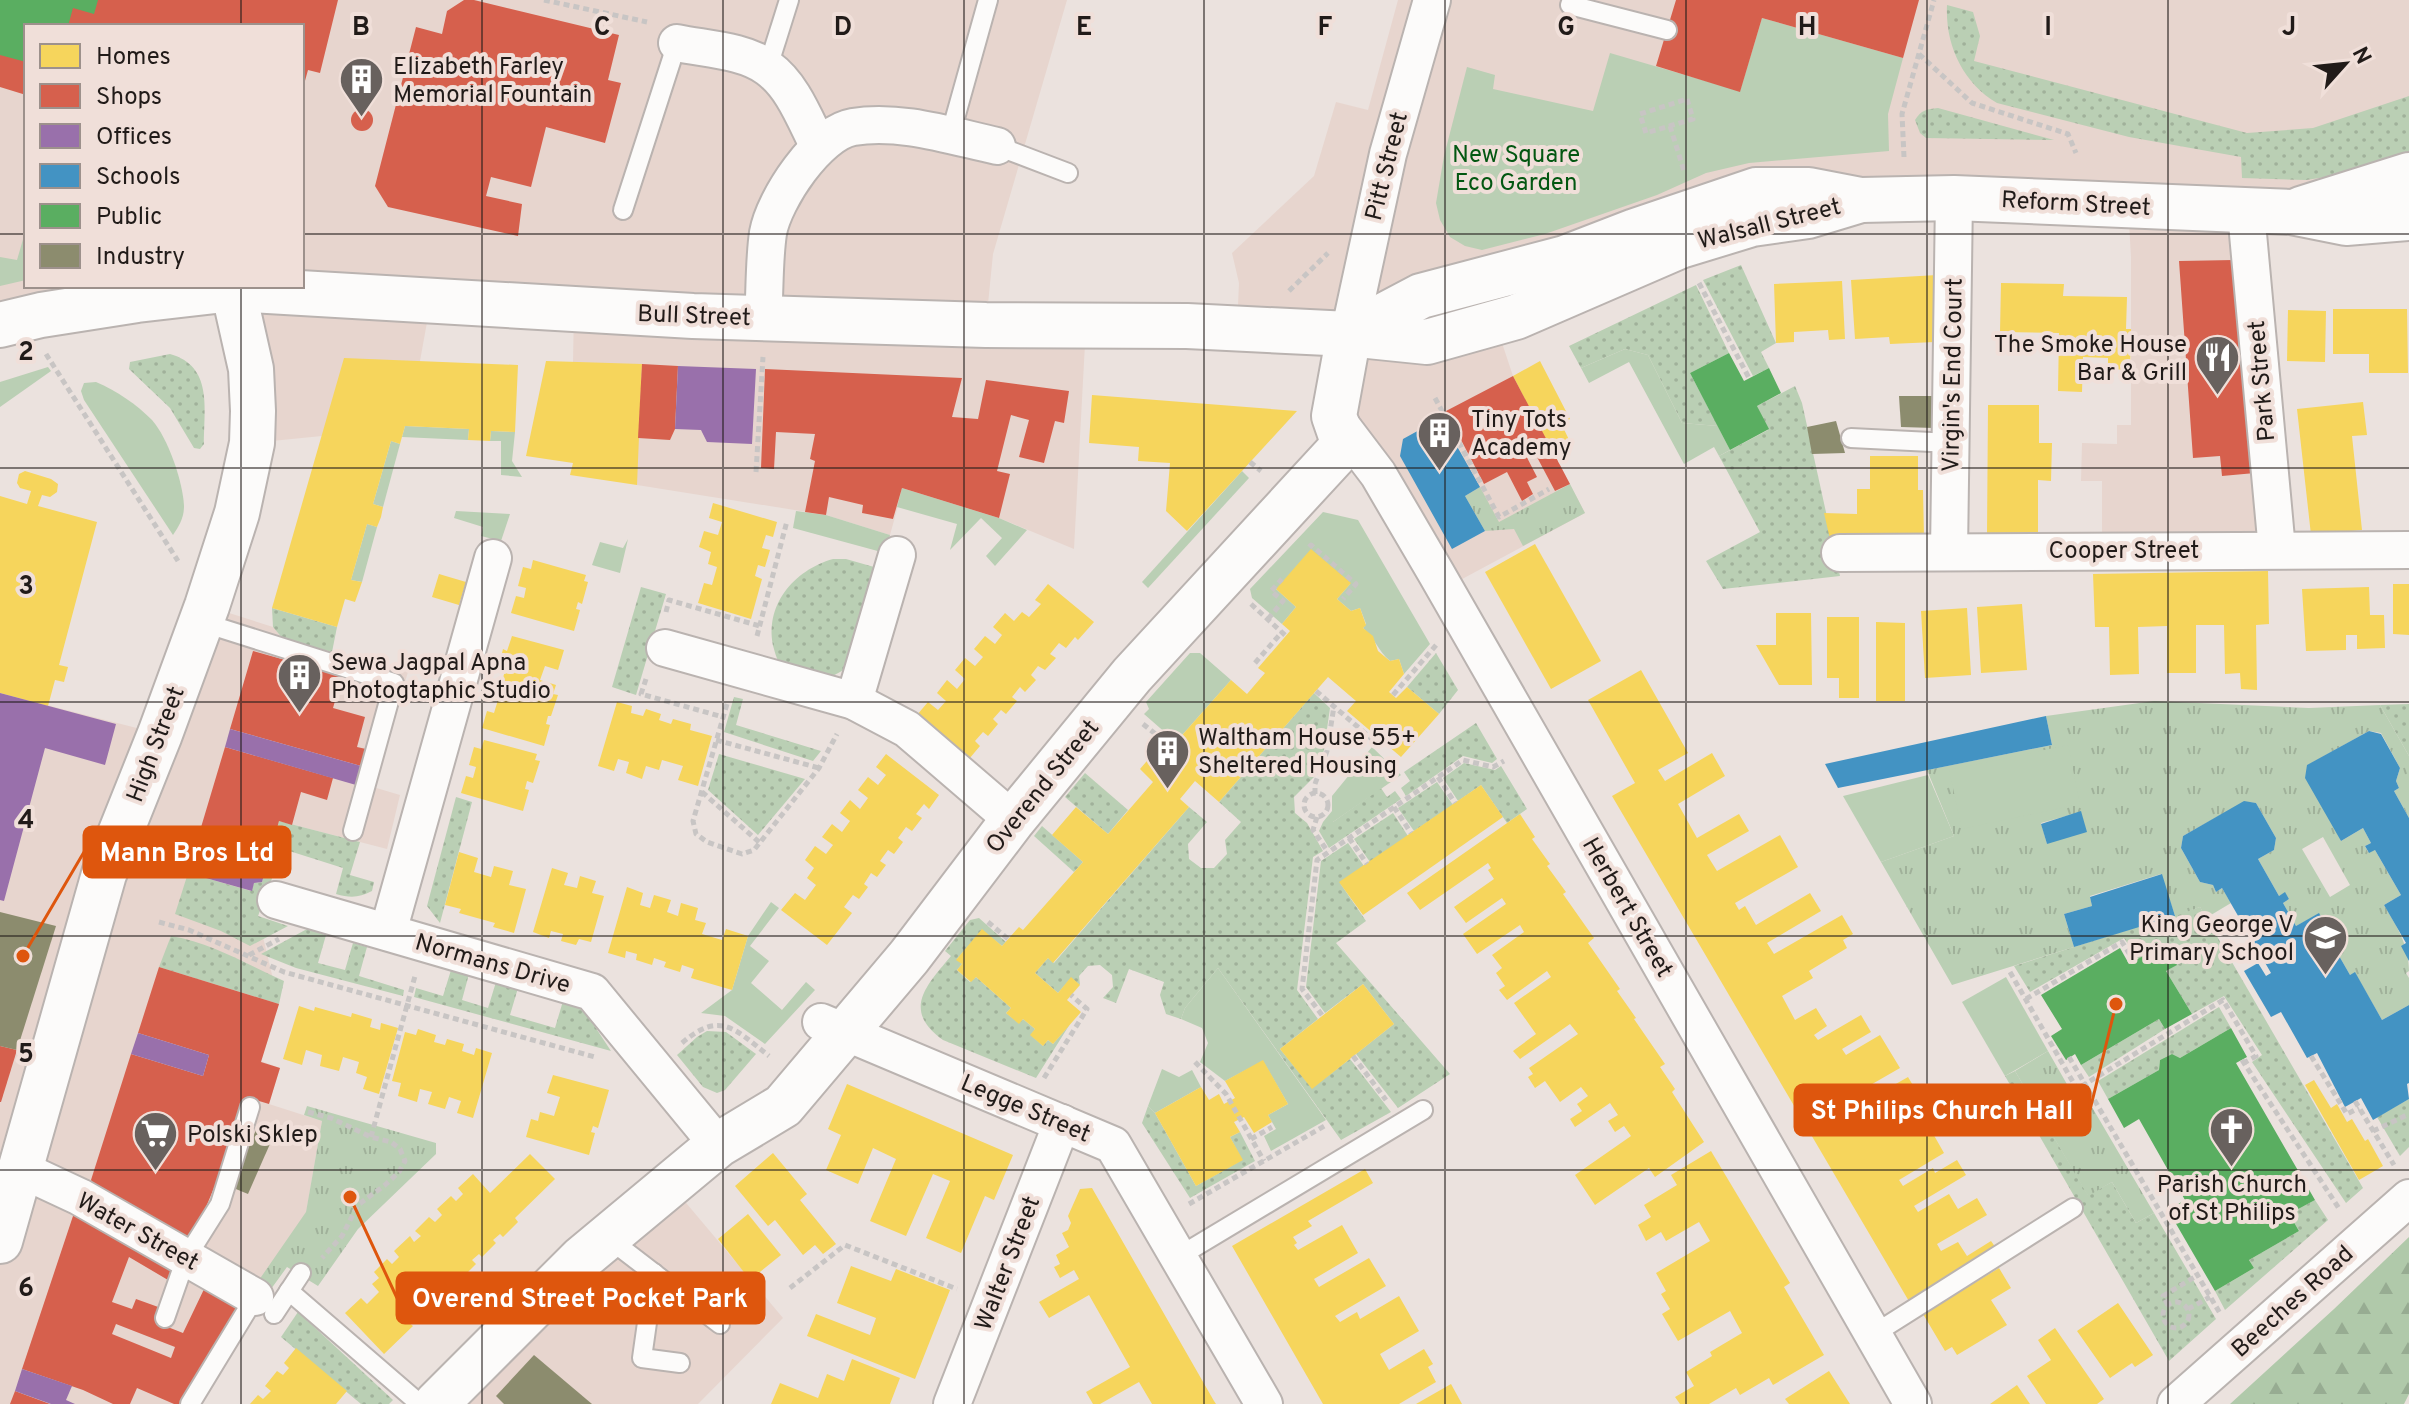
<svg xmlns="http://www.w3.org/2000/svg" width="2409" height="1404" viewBox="0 0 2409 1404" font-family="Overpass,sans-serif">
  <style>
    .built { fill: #e7d5ce; fill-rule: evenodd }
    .grass { fill: url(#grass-dots) }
    .forest { fill: url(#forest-firs) }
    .park { fill: url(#park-tufts); fill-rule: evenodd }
    .garden { fill: #bacfb4 }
    .homes { fill: #f6d55c }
    .shops { fill: #d6604d; fill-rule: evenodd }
    .offices { fill: #9970ab }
    .schools { fill: #4393c3 }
    .public { fill: #5aae61 }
    .industry { fill: #8c8c6e }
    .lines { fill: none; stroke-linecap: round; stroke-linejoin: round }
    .service-casing { stroke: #bab3b0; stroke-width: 22 }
    .minor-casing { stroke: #bab3b0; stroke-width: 40 }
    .tertiary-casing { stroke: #bab3b0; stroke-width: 48 }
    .path { stroke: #c8c5c4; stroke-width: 5; stroke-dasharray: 6 4; stroke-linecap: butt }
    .service { stroke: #fcfbfa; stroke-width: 18 }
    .minor { stroke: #fcfbfa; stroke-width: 36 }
    .tertiary { stroke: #fcfbfa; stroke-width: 44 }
    .grid { fill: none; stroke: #211b19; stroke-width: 2; stroke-opacity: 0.55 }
    .labels { text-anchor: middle; stroke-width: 8; stroke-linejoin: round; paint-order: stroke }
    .poi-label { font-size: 24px; fill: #211b19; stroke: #f0dfd9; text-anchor: start }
    .park-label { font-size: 24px; fill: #035711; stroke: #f0dfd9 }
    .street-label { font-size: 24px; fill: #211b19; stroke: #f0dfd9 }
    .grid-label { font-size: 26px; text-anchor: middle; font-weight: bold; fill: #211b19; stroke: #f0dfd9; stroke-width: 8; stroke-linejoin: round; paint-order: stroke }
    .leader { fill: none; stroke: #de560d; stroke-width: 3 }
    .callout-dot { fill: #de560d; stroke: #f0dfd9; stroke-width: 3 }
    .callout { fill: #de560d; stroke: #de560d; stroke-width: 3 }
    .callout-label { font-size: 26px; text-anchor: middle; font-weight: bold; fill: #fff }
  </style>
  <defs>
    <pattern id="grass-dots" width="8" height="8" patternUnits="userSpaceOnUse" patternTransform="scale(2)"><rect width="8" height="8" fill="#bacfb4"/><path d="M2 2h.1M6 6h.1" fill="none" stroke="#a0b19a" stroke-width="1.8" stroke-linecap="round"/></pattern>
    <pattern id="forest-firs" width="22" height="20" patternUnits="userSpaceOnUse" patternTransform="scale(2)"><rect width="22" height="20" fill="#b0c9aa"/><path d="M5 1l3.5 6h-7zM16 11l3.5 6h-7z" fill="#97ac92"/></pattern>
    <pattern id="park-tufts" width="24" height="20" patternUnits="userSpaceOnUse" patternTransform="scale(2)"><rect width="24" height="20" fill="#bacfb4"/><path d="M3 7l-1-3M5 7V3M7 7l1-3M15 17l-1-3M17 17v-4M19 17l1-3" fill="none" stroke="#a0b19a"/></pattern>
  </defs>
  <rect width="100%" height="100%" fill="#ebe2de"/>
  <g class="built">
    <path d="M 0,0 L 1067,0 L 993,254 L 986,324 L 1086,325 L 1074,549 L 999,518 L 903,488 L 890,535 L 826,515 L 637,485 L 573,362 L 574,310 L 431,300 L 420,361 L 322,436 L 252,443 L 233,289 L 0,325 ZM 26,26 L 302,26 L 302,286 L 26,286 Z"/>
    <path d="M 1398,0 L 2409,0 L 2409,195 L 2246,212 L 2261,535 L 2102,537 L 2102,481 L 2081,481 L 2082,443 L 2117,444 L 2117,425 L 2131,425 L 2131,257 L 2128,206 L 1954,198 L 1486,295 L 1513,376 L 1585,513 L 1451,585 L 1334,416 L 1349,334 L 1237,328 L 1239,283 L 1232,253 L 1314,176 L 1336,102 L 1368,110 Z"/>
    <path d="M 207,606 L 273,627 L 283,639 L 408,672 L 373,787 L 400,795 L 387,849 L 279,821 L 262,882 L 255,883 L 252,891 L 279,1004 L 261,1061 L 280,1068 L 269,1104 L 322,1121 L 306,1213 L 260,1280 L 271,1289 L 200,1404 L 0,1404 L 0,693 L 160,734 Z"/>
    <path d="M 671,1185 L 783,1318 L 698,1404 L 436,1404 Z"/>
  </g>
  <g class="grass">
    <path d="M 1947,5 L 1973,12 L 1980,36 L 1974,61 L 2247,133 L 2313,128 L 2409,96 L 2409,160 L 2373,170 L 2306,180 L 2242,178 L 2241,157 L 2129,137 L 1997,103 C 1963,83 1945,45 1947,5 Z"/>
    <path d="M 1938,108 L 2054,140 L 1926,138 L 1920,133 L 1915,120 C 1921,110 1927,109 1938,108 Z"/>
    <path d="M 1741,265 L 1776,343 L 1761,352 L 1769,368 L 1753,376 L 1703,280 Z"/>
    <path d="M 1696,285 L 1729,353 L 1690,373 L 1718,426 L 1682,423 L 1648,355 L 1625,349 L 1581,368 L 1569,346 Z"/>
    <path d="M 170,354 C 213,366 204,408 204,444 L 200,449 L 194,448 L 170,408 L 129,369 L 130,362 Z"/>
    <path d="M 1795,386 L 1802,403 L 1840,576 L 1723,589 L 1706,561 L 1760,532 L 1719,456 L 1768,430 L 1757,406 Z"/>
    <path d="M 833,559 L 846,559 L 874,567 L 876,575 L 850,664 C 838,676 828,679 811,675 C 804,673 794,672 787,669 C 779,666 776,657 774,649 C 763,606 794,570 833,559 Z"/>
    <path d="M 641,587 L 666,594 L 636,695 L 612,687 Z"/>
    <path d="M 272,608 L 337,627 L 332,652 L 283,639 L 273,627 Z"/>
    <path d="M 1436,653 L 1458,690 L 1439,714 L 1407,687 Z"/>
    <path d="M 1314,693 L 1330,708 L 1324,750 L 1315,776 L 1294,797 L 1295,813 L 1307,823 L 1323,851 L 1313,857 L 1297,990 L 1318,1019 L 1280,1049 L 1312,1088 L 1350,1059 L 1391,1112 L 1341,1140 L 1218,968 L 1185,1008 L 1181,1019 L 1166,1014 L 1160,995 L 1164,982 L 1129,969 L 1116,1003 L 1103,998 L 1113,987 L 1112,975 L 1100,965 L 1088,966 L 1079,976 L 1080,985 L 1071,978 L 1058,993 L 1035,973 L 1048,958 L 1054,963 L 1189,807 L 1207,822 L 1188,844 L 1189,859 L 1201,868 L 1214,868 L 1227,854 L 1225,840 L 1241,822 L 1219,802 Z"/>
    <path d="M 734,697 L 743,699 L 736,725 L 821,751 L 813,761 L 724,732 Z"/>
    <path d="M 2409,704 L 2409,756 L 2380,705 Z"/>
    <path d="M 1476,723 L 1497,759 L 1492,763 L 1463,756 L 1406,796 L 1401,788 L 1410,781 L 1404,772 Z"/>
    <path d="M 719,754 L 805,779 L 758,835 L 708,790 Z"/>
    <path d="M 1464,763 L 1495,770 L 1501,766 L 1527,809 L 1507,823 L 1481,785 L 1458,801 L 1443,778 Z"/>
    <path d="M 1085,773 L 1128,810 L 1108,834 L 1065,797 Z"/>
    <path d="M 1437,782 L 1453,805 L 1414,831 L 1398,808 Z"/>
    <path d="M 1381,788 L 1387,797 L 1395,791 L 1401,799 L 1329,848 L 1319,831 L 1323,822 L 1333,822 Z"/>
    <path d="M 456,797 L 472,802 L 440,923 L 427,906 Z"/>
    <path d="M 1393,813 L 1408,836 L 1370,862 L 1354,839 Z"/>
    <path d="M 279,821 L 360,842 L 350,875 L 374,882 L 372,891 C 359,898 350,898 336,894 L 343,868 L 283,849 L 258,916 L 288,926 L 250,946 L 221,931 L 175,914 L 188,873 L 251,891 L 254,883 L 262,882 Z"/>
    <path d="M 1042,826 L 1083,862 L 1074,872 L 1034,836 Z"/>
    <path d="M 1348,843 L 1364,866 L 1340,883 L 1366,921 L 1336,943 L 1450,1074 L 1398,1108 L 1356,1054 L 1394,1024 L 1363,984 L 1325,1013 L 1306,987 L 1321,861 Z"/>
    <path d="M 2200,907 L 2363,1188 L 2346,1203 L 2252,1062 L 2262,1055 L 2224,996 L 2192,1014 L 2166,971 L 2176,965 L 2164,944 L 2138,959 L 2124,938 L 2030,992 L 2014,966 Z"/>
    <path d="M 979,918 L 1006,942 L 1002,946 L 982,930 L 957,959 L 962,964 L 957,970 L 970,982 L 976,977 L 1011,1008 L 1006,1013 L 1019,1023 L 1023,1019 L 1035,1029 L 1031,1035 L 1043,1046 L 1048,1040 L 1053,1044 L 1070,1024 L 1036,1078 L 943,1040 C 901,1010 927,985 951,956 L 945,951 L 970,920 Z"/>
    <path d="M 307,929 L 326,935 L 318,963 L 345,970 L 353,943 L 367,947 L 359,976 L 404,990 L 403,996 L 296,968 L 261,954 Z"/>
    <path d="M 171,936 C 212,943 246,964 284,981 L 279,1004 L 159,967 Z"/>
    <path d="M 451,970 L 469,974 L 462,1000 L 488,1008 L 496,982 L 518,988 L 510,1015 L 555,1028 L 563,1001 L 582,1007 L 611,1051 L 414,997 L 416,988 L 443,996 Z"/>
    <path d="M 2219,1007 L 2231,1028 L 2180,1058 L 2172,1054 L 2160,1060 L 2159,1070 L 2108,1099 L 2098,1081 Z"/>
    <path d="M 2159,1019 L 2165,1029 L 2089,1077 L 2081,1065 Z"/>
    <path d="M 707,1031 L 726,1032 L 756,1054 L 725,1090 L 717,1093 L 703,1087 L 677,1055 L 697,1037 Z"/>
    <path d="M 2015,1071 L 2088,1195 L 2112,1182 L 2136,1223 L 2154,1213 L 2216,1319 L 2169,1361 L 2005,1076 Z"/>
    <path d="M 2409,1099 L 2409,1147 L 2400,1156 L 2377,1117 Z"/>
    <path d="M 1148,1106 L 1155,1113 L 1196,1186 L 1242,1160 L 1230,1137 L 1240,1132 L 1255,1161 L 1190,1198 L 1142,1123 Z"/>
    <path d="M 2315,1200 L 2328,1220 L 2225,1310 L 2215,1291 L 2254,1268 L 2249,1260 L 2299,1231 L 2289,1214 Z"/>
    <path d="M 298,1312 L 393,1400 L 389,1404 L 361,1404 L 281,1337 Z"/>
  </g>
  <path class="forest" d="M 2409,1237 L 2409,1394 L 2404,1404 L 2230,1404 L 2334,1309 Z"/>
  <g class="park">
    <path d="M 1570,484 L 1585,513 L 1523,546 L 1514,529 L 1485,531 L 1465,496 L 1480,487 L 1499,522 Z"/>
    <path d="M 2154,701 L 2309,708 L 2380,705 L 2409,756 L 2409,818 L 2394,791 L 2399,788 L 2396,781 L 2400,768 L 2381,733 L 2369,731 L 2308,765 L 2341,841 L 2363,828 L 2371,843 L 2365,846 L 2368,852 L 2375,850 L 2401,895 L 2384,905 C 2397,927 2409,945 2409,971 L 2406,973 L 2409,978 L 2409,1005 L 2382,1020 L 2355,973 L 2350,975 L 2330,940 L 2333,938 L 2319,914 L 2296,926 L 2283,903 L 2289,899 L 2285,893 L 2279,896 L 2258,859 L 2274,850 L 2276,838 L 2256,803 L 2244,802 L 2183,836 L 2181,848 L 2200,882 L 2213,885 L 2216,892 L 2222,888 L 2231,903 L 2206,918 L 2200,907 L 2175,916 L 2161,874 L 2090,896 L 2092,906 L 2064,914 L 2074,947 L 1952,985 L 1881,862 L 1954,836 L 1927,770 L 2052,745 L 2046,716 ZM 2081,812 L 2047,844 L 2041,823 ZM 2323,837 L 2350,885 L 2330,897 L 2302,849 Z"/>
    <path d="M 2048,1051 L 2080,1107 L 2089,1102 L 2154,1213 L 2136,1223 L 2112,1182 L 2088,1196 L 2015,1071 Z"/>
    <path d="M 307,1106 L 436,1143 L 436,1154 L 358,1229 L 318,1286 L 287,1267 L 271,1289 L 259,1280 L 306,1212 L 322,1121 L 304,1115 Z"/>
  </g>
  <g class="garden">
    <path d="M 1762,18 L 1903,58 L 1888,114 L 1889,151 L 1749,163 L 1706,173 L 1657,195 L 1545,234 L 1482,250 L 1465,246 L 1450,237 L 1440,220 L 1436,203 L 1444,156 L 1467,67 L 1495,75 L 1493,89 L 1593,111 L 1610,53 L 1740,91 Z"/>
    <path d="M 26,229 L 26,280 L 0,286 L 0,257 L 17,260 Z"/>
    <path d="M 1625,349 L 1648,355 L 1682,423 L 1718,426 L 1730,450 L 1719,456 L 1714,447 L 1684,464 L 1629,362 L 1589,383 L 1581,368 Z"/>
    <path d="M 48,367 L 51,371 L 0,407 L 0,382 Z"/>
    <path d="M 96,382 C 117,391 136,404 152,420 C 168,438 183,482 184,506 C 184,518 179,526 173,535 L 84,400 L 81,391 L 84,383 Z"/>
    <path d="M 405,426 L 469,429 L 468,440 L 402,437 Z"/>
    <path d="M 491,431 L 515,432 L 512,461 L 522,477 L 501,475 L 501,441 L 490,441 Z"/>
    <path d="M 391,441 L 400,444 L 383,507 L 373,504 Z"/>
    <path d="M 1242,471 L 1249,478 L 1148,588 L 1142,582 Z"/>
    <path d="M 902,488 L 999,518 L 1027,530 L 995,566 L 986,556 L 1002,538 L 981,518 L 950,550 L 957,524 L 897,507 Z"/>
    <path d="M 456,511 L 510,514 L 501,541 L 481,536 L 483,527 L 454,518 Z"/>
    <path d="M 796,511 L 826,515 L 890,535 L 885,553 L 793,528 Z"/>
    <path d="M 1323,512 L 1358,520 L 1430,644 L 1404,674 L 1399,659 L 1390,661 C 1378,651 1375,638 1363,628 L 1366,624 L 1360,608 L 1351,611 L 1337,599 L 1350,584 L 1276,589 L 1296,607 L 1282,624 L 1252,598 L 1250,589 Z"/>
    <path d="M 367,524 L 377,527 L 362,582 L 351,580 Z"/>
    <path d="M 628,539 L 620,573 L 592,565 L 600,542 L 623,548 Z"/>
    <path d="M 1190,653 L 1200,653 L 1231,680 L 1176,742 L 1144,714 L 1149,709 L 1146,702 Z"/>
    <path d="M 2068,745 L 2080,804 L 1962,829 L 1949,770 Z"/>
    <path d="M 1372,747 L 1401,775 L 1333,822 L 1323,822 L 1332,811 L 1332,796 Z"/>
    <path d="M 1928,775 L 1954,836 L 1881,862 L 1843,796 Z"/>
    <path d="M 771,902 L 779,908 L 750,946 L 769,961 L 751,983 L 782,1010 L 806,982 L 815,990 L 765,1044 L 725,1016 L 701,1013 L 732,990 L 748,936 Z"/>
    <path d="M 1218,968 L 1326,1120 L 1271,1151 L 1264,1136 L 1276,1129 L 1268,1115 L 1288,1104 L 1263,1061 L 1225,1081 L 1200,1062 L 1208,1043 L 1202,1028 L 1181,1019 L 1185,1008 Z"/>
    <path d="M 2006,977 L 2048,1051 L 2005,1076 L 1962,1002 Z"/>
    <path d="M 1162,1069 L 1179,1077 L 1192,1070 L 1201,1087 L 1155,1113 L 1148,1106 Z"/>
  </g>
  <g class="homes">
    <path d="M 1937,275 L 1935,342 L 1890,344 L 1889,337 L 1855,339 L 1851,280 Z"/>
    <path d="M 1842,281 L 1845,339 L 1829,340 L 1828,330 L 1794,332 L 1794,342 L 1776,343 L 1774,284 Z"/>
    <path d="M 2001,283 L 2064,284 L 2063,296 L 2127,297 L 2126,329 L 2131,329 L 2130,370 L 2108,369 L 2108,358 L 2083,357 L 2082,392 L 2058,391 L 2059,333 L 2000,332 Z"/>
    <path d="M 2333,309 L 2407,309 L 2408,373 L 2369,373 L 2369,354 L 2333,354 Z"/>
    <path d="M 2288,310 L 2326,311 L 2325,362 L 2287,361 Z"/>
    <path d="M 344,358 L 518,365 L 515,432 L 491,431 L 490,441 L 468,440 L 469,429 L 405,426 L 400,444 L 391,441 L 373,504 L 383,507 L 381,517 L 377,527 L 367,524 L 351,580 L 362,582 L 355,602 L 345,599 L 337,627 L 272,608 Z"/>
    <path d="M 546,361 L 642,364 L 637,485 L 570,475 L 573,463 L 526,456 Z"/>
    <path d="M 1540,361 L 1570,419 L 1561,423 L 1571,444 L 1553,454 L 1513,376 Z"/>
    <path d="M 1092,395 L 1297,411 L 1187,531 L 1166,511 L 1170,463 L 1138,461 L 1139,447 L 1089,443 Z"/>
    <path d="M 2363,402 L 2367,435 L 2352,436 L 2362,530 L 2311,535 L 2297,409 Z"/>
    <path d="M 1988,405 L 2039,405 L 2039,443 L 2052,443 L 2051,481 L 2038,480 L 2038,535 L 1987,535 Z"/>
    <path d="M 1870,456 L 1918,456 L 1918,490 L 1923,490 L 1924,538 L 1830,539 L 1824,513 L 1857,514 L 1857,489 L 1870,489 Z"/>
    <path d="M 25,471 L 51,479 L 58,484 L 57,492 L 50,497 L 42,495 L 38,506 L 97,522 L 59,665 L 68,667 L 64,682 L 55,680 L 48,706 L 0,693 L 0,496 L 27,504 L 31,491 L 20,488 L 17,483 L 19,474 Z"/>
    <path d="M 713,503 L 777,522 L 773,537 L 766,535 L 762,548 L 770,550 L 765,567 L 758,565 L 755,576 L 762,579 L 751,619 L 698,603 L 704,583 L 712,585 L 717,567 L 708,564 L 711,552 L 699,547 L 704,531 L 718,535 L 722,522 L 709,518 Z"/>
    <path d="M 1535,544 L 1601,661 L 1551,689 L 1485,572 Z"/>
    <path d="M 1311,549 L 1351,583 L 1337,599 L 1351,611 L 1360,608 L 1366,625 L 1363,628 L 1373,636 L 1378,651 L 1390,661 L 1399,659 L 1404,674 L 1389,692 L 1396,698 L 1407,687 L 1439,714 L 1401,757 L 1347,711 L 1356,701 L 1328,677 L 1219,802 L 1195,781 L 1180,799 L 1189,807 L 1053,963 L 1048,958 L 1035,973 L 1058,993 L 1071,977 L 1080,985 L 1067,1000 L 1081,1012 L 1053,1044 L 1048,1040 L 1043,1046 L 1030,1035 L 1035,1029 L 1023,1019 L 1019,1024 L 1006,1013 L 1011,1008 L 976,977 L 971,982 L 957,970 L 962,964 L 956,960 L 982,929 L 1002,946 L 1019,927 L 1023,930 L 1083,862 L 1052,835 L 1076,807 L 1108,834 L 1153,782 L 1140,769 L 1152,755 L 1160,761 L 1166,754 L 1158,748 L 1169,736 L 1176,742 L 1231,680 L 1247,694 L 1265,673 L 1258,668 L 1290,631 L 1282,624 L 1296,607 L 1276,589 Z"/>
    <path d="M 533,560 L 586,575 L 584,581 L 588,582 L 582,604 L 578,602 L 576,609 L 580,610 L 574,631 L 511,613 L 516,596 L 524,598 L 526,588 L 518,586 L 523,567 L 531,569 Z"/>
    <path d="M 2268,571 L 2269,624 L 2256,625 L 2257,690 L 2241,689 L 2240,673 L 2225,674 L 2224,625 L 2196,625 L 2196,673 L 2167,673 L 2167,626 L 2138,627 L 2139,674 L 2110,675 L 2109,627 L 2095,627 L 2093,574 Z"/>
    <path d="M 439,574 L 466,582 L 459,605 L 432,597 Z"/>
    <path d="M 1048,584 L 1094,622 L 1078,640 L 1075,637 L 1066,648 L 1059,643 L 1050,654 L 1056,658 L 1045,670 L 1038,666 L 1031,675 L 1036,680 L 1025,692 L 1020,687 L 1012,697 L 1017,701 L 1006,714 L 1001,710 L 993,719 L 998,724 L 988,736 L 983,732 L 975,741 L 980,746 L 969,759 L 917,715 L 928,702 L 938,710 L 946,701 L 937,693 L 947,680 L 957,689 L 965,679 L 955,670 L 965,658 L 975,666 L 983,657 L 974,649 L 985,636 L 995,644 L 1002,635 L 993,627 L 1005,613 L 1014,621 L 1022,612 L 1029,617 L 1041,604 L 1035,600 Z"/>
    <path d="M 2393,584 L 2409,584 L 2409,635 L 2393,634 Z"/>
    <path d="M 2369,587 L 2370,615 L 2384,615 L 2385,648 L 2357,649 L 2357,635 L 2346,635 L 2346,650 L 2306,651 L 2302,589 Z"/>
    <path d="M 2022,604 L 2027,670 L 1981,673 L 1977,607 Z"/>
    <path d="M 1967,608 L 1971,675 L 1925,678 L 1921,611 Z"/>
    <path d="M 1776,613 L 1811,613 L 1812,685 L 1779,685 L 1756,645 L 1776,645 Z"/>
    <path d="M 1827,617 L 1859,617 L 1859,698 L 1839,698 L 1839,678 L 1827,678 Z"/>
    <path d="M 1876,622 L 1905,623 L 1905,701 L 1876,701 Z"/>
    <path d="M 512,636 L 564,650 L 558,670 L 545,666 L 540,680 L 556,685 L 553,694 L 558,695 L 551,716 L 548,716 L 546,724 L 550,725 L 544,746 L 482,728 L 487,711 L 494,713 L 498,700 L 490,698 L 494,681 L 501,684 L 505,671 L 498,669 L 503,649 L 507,651 Z"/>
    <path d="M 1641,670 L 1688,753 L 1658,770 L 1665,781 L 1712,753 L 1725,776 L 1678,804 L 1697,838 L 1739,814 L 1749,831 L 1707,855 L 1717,871 L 1780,835 L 1798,867 L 1735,903 L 1739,910 L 1745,906 L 1756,925 L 1810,893 L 1821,911 L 1767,943 L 1774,954 L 1842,915 L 1853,934 L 1843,940 L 1847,948 L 1809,971 L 1813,978 L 1782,996 L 1795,1020 L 1816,1008 L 1827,1026 L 1814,1035 L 1818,1040 L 1861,1015 L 1871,1032 L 1842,1049 L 1846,1055 L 1880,1035 L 1900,1068 L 1867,1087 L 1869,1092 L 1873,1097 L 1908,1077 L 1920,1097 L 1894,1112 L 1899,1121 L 1919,1109 L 1944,1153 L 1899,1180 L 1903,1186 L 1933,1168 L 1935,1173 L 1957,1160 L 1966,1175 L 1914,1206 L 1918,1212 L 1949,1194 L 1958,1209 L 1977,1198 L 1987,1215 L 1937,1244 L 1941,1251 L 1958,1242 L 1967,1256 L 1991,1241 L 1996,1248 L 1910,1303 L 1612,796 L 1635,783 L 1588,700 Z"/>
    <path d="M 617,702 L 632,706 L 631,713 L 643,716 L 646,709 L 661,714 L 659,720 L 671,724 L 673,719 L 691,724 L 690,730 L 712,736 L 698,786 L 678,780 L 683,766 L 662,760 L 659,770 L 646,766 L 642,779 L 626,773 L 629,762 L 618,759 L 614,771 L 598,766 Z"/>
    <path d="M 484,740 L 537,754 L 535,760 L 540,761 L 533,783 L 527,781 L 525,789 L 529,790 L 523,811 L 461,793 L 466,776 L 473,778 L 476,767 L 469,765 L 474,747 L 481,749 Z"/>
    <path d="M 886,754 L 939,795 L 929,809 L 924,804 L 916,814 L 922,818 L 912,831 L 906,827 L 898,838 L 903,842 L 894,854 L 888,850 L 880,861 L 886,865 L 877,877 L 871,873 L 864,884 L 868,887 L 859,899 L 853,895 L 844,907 L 852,913 L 827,945 L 781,910 L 795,893 L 805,900 L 816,885 L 807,878 L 814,868 L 805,860 L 815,846 L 826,854 L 833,845 L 822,837 L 832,824 L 842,832 L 850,821 L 840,813 L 850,800 L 860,809 L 868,798 L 858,790 L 868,777 L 878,785 L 886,775 L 876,767 Z"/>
    <path d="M 1481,785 L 1503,817 L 1363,915 L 1339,882 Z"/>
    <path d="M 1520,814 L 1535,837 L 1532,839 L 1550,864 L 1547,866 L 1566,892 L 1563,894 L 1594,938 L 1588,943 L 1620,989 L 1617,991 L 1636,1018 L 1634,1019 L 1665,1064 L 1660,1067 L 1675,1089 L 1672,1092 L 1704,1142 L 1655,1177 L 1649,1168 L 1595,1205 L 1575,1175 L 1631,1136 L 1624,1126 L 1615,1132 L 1608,1121 L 1618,1115 L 1610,1103 L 1575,1127 L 1570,1119 L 1582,1111 L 1577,1104 L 1588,1096 L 1581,1087 L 1560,1102 L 1545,1081 L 1535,1088 L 1528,1077 L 1533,1074 L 1529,1068 L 1578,1034 L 1570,1024 L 1520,1059 L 1513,1051 L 1536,1034 L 1514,1003 L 1551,977 L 1547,971 L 1507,1000 L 1499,990 L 1505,986 L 1496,973 L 1502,968 L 1492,955 L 1524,932 L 1520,925 L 1477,954 L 1463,934 L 1506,904 L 1502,898 L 1466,923 L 1454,907 L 1494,879 L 1488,870 L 1491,868 L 1488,863 L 1420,910 L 1407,893 Z"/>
    <path d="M 459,852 L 478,858 L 474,872 L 491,877 L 494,866 L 513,871 L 509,885 L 526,889 L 514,933 L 493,927 L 495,923 L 459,913 L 461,909 L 445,905 Z"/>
    <path d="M 552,868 L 568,873 L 564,885 L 577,888 L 580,876 L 596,881 L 592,893 L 604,896 L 591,942 L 579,939 L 576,945 L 561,941 L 563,934 L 551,931 L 549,938 L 533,932 Z"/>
    <path d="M 627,887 L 643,893 L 640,905 L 650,908 L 654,895 L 671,900 L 667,912 L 678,916 L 681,903 L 698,908 L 695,920 L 706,923 L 702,934 L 722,940 L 726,929 L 748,936 L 732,990 L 691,978 L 694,969 L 682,965 L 680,972 L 664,967 L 666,962 L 654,958 L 652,965 L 636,960 L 637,954 L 626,951 L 625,958 L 608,953 Z"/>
    <path d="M 1363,984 L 1394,1024 L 1312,1089 L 1280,1049 Z"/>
    <path d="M 299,1006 L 314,1011 L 315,1007 L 351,1017 L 352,1013 L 372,1019 L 370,1027 L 380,1030 L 381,1023 L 398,1028 L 379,1094 L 363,1089 L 367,1077 L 356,1073 L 359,1062 L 343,1057 L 339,1071 L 320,1066 L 322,1055 L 306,1050 L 302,1065 L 283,1059 Z"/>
    <path d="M 418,1029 L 436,1035 L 434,1042 L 445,1045 L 447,1039 L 464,1044 L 462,1051 L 474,1055 L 476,1048 L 492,1053 L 473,1118 L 457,1113 L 461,1101 L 449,1097 L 445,1109 L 428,1104 L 432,1092 L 420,1089 L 417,1102 L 398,1096 L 401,1083 L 392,1081 L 405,1032 L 416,1035 Z"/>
    <path d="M 1263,1060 L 1288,1104 L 1268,1115 L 1272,1122 L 1254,1133 L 1244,1117 L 1234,1122 L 1240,1132 L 1230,1137 L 1243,1160 L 1196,1186 L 1155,1113 L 1201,1087 L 1209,1100 L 1219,1094 L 1224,1104 L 1235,1098 L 1225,1081 Z"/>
    <path d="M 553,1075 L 609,1090 L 598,1128 L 593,1126 L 591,1132 L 595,1133 L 589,1155 L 526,1137 L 531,1119 L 538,1121 L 540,1112 L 554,1116 L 560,1097 L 547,1093 Z"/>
    <path d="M 2314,1080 L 2331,1108 L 2337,1104 L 2347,1122 L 2352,1119 L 2365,1141 L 2368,1139 L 2383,1166 L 2359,1180 L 2305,1085 Z"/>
    <path d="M 847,1084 L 1013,1155 L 994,1200 L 985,1196 L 961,1253 L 926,1238 L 950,1181 L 933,1174 L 906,1236 L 870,1221 L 896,1159 L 873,1148 L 858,1184 L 826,1170 L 841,1135 L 828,1129 Z"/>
    <path d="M 1711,1151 L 1790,1283 L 1784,1287 L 1824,1355 L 1773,1385 L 1769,1378 L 1740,1395 L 1736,1388 L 1709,1404 L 1680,1404 L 1675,1397 L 1694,1386 L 1686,1372 L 1712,1356 L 1710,1352 L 1742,1333 L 1730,1311 L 1678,1341 L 1662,1314 L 1670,1309 L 1661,1294 L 1666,1291 L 1656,1273 L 1710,1241 L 1699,1222 L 1666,1241 L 1661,1232 L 1646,1241 L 1638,1225 L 1651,1217 L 1644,1205 L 1677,1185 L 1671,1175 Z"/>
    <path d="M 773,1153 L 807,1194 L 800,1200 L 836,1244 L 823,1254 L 815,1245 L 803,1255 L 775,1220 L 768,1226 L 735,1186 Z"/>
    <path d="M 530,1154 L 555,1179 L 515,1218 L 518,1222 L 503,1237 L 500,1234 L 493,1240 L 496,1243 L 482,1257 L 479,1254 L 472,1260 L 476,1264 L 461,1279 L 457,1276 L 452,1281 L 455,1285 L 440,1299 L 436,1296 L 430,1302 L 433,1306 L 418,1320 L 415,1317 L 409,1323 L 413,1326 L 384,1354 L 345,1313 L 361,1298 L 367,1304 L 379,1292 L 372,1284 L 379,1278 L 374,1272 L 387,1259 L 392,1264 L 399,1257 L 394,1251 L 410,1236 L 414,1242 L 421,1236 L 415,1231 L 429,1217 L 435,1222 L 442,1215 L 437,1209 L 451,1196 L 456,1201 L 463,1194 L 458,1188 L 473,1174 L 490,1193 Z"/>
    <path d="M 1365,1169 L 1373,1183 L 1308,1221 L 1312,1226 L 1293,1237 L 1297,1243 L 1294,1245 L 1298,1250 L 1342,1225 L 1358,1253 L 1314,1279 L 1319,1287 L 1369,1258 L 1386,1286 L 1335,1316 L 1340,1322 L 1357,1312 L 1360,1319 L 1399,1296 L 1419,1331 L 1380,1354 L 1389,1370 L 1424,1349 L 1433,1364 L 1428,1367 L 1436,1382 L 1399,1404 L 1323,1404 L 1232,1246 Z"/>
    <path d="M 1092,1188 L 1214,1401 L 1216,1404 L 1152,1404 L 1139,1382 L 1100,1404 L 1093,1404 L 1086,1392 L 1130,1367 L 1089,1295 L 1049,1318 L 1039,1302 L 1079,1279 L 1074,1270 L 1060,1278 L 1054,1267 L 1060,1264 L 1056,1255 L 1069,1247 L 1062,1233 L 1068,1230 L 1071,1223 L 1068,1216 L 1080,1189 Z"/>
    <path d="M 748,1214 L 781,1255 L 750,1280 L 718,1239 Z"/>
    <path d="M 851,1266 L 891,1281 L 896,1269 L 950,1290 L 915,1379 L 807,1336 L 816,1314 L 870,1335 L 876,1318 L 837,1303 Z"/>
    <path d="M 1999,1268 L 2011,1288 L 1991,1300 L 2007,1325 L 1957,1355 L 1952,1347 L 1945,1351 L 1923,1314 Z"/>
    <path d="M 2118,1303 L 2153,1355 L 2135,1367 L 2132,1363 L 2110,1378 L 2077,1331 Z"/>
    <path d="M 2055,1328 L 2104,1399 L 2097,1404 L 2046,1404 L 2027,1376 L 2051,1360 L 2038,1340 Z"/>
    <path d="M 296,1348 L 347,1391 L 336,1404 L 250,1404 L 258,1395 L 263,1399 L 271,1391 L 265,1386 L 277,1371 L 283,1375 L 289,1368 L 284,1363 Z"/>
    <path d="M 852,1359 L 900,1378 L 890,1404 L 771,1404 L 780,1383 L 818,1398 L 827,1374 L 844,1381 Z"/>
    <path d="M 1829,1371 L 1850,1404 L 1789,1404 L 1785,1399 Z"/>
    <path d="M 1451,1384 L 1462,1404 L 1416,1404 Z"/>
    <path d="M 2017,1385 L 2030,1404 L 1990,1404 Z"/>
  </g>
  <g class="shops">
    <path d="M 0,0 L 338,0 L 320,73 L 308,70 L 303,88 L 302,26 L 26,26 L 26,95 L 0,87 Z"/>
    <path d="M 464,0 L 474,0 L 619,35 L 608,80 L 621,83 L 605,143 L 546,127 L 531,187 L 491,177 L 486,196 L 522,204 L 518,236 L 388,207 L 375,186 L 416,27 L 442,34 L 447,11 Z"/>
    <path d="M 1676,0 L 1919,0 L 1903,58 L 1762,18 L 1740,92 L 1656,66 Z"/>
    <circle cx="362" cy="120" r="11"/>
    <path d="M 2234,260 L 2255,473 L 2222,476 L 2220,456 L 2193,458 L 2179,261 Z"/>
    <path d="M 642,364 L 678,366 L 675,429 L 670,440 L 638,438 Z"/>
    <path d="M 765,369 L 962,378 L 952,417 L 978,419 L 986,380 L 1069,391 L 1064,423 L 1055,421 L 1044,463 L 1019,457 L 1029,420 L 1011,415 L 997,471 L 1010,474 L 999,518 L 902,488 L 893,519 L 862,513 L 863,505 L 829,497 L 826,515 L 805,512 L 815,461 L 810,459 L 815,434 L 776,432 L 774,469 L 761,468 Z"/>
    <path d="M 1513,376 L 1570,484 L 1555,491 L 1530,444 L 1522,448 L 1537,477 L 1527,482 L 1533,494 L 1522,501 L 1507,472 L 1484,484 L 1446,411 Z"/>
    <path d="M 253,651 L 342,676 L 333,708 L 365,717 L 357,747 L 366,749 L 361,766 L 230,729 Z"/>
    <path d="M 225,747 L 333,778 L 327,800 L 301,792 L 292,825 L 279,821 L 270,854 L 199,834 Z"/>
    <path d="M 159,967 L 279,1004 L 261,1062 L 280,1068 L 269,1104 L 246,1097 L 222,1177 L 219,1176 L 206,1207 L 182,1249 L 98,1197 L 91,1180 L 131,1054 L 203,1076 L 209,1055 L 138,1033 Z"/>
    <path d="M 0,1046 L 17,1050 L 1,1102 L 0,1102 Z"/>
    <path d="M 76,1207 L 176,1268 L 168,1280 L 129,1257 L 112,1302 L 132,1309 L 136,1299 L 161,1308 L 155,1322 L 183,1333 L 206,1285 L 241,1306 L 180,1404 L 174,1404 L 137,1388 L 130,1404 L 113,1404 L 83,1390 L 22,1369 ZM 116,1324 L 175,1347 L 171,1358 L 112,1334 Z"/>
    <path d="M 15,1391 L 50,1404 L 10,1404 Z"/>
  </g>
  <g class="offices">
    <path d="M 678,366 L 756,369 L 752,444 L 707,442 L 701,430 L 675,429 Z"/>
    <path d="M 0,693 L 116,724 L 105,765 L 45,748 L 4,901 L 0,900 Z"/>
    <path d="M 230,729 L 361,766 L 356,785 L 225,747 Z"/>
    <path d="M 199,834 L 270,854 L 262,882 L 254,883 L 252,891 L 188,873 Z"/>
    <path d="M 138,1033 L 209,1055 L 203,1076 L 131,1054 Z"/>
    <path d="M 22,1369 L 72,1386 L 66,1400 L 75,1404 L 51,1404 L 15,1391 Z"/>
  </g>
  <g class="schools">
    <path d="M 1441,418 L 1480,487 L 1465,496 L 1485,531 L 1452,549 L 1400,456 L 1403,439 Z"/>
    <path d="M 2046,716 L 2052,745 L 1838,788 L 1825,764 Z"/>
    <path d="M 2369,731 L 2381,734 L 2400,768 L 2396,781 L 2399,788 L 2394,791 L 2409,818 L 2409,961 L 2401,946 L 2406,943 L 2384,905 L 2401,895 L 2375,850 L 2369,853 L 2365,846 L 2371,843 L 2363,828 L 2341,841 L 2305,778 L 2307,765 Z"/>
    <path d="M 2244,801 L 2256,803 L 2276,838 L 2274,850 L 2258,859 L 2279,896 L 2285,892 L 2289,899 L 2283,903 L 2296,926 L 2319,913 L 2333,938 L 2330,940 L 2350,975 L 2355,972 L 2382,1020 L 2409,1005 L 2409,1083 L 2407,1084 L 2409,1099 L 2373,1120 L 2361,1098 L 2345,1107 L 2317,1053 L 2307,1058 L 2281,1012 L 2271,1017 L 2244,971 L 2258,963 L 2266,976 L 2271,973 L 2222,888 L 2216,892 L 2213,885 L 2200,882 L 2181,848 L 2183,836 Z"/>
    <path d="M 2081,811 L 2087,832 L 2047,844 L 2041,824 Z"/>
    <path d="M 2162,874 L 2175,916 L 2074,947 L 2064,914 L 2092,906 L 2090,897 Z"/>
  </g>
  <g class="public">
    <path d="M 0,0 L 98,0 L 94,14 L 73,8 L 68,26 L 26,26 L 26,62 L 0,55 Z"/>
    <path d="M 1729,353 L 1744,381 L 1769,368 L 1781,393 L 1757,406 L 1769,429 L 1730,450 L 1690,373 Z"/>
    <path d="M 2164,944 L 2177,965 L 2166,971 L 2192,1014 L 2165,1029 L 2159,1019 L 2081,1065 L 2075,1054 L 2066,1060 L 2051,1036 L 2062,1029 L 2041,995 L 2120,948 L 2129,964 Z"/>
    <path d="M 2231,1028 L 2247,1057 L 2236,1063 L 2315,1200 L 2289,1214 L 2299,1231 L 2249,1260 L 2254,1268 L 2215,1291 L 2168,1210 L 2185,1200 L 2139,1119 L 2124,1128 L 2108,1099 L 2159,1070 L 2160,1060 L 2172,1054 L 2180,1058 Z"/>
  </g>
  <g class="industry">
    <path d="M 1899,396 L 1934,396 L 1934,428 L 1901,427 Z"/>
    <path d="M 1836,421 L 1845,453 L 1812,454 L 1807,427 Z"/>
    <path d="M 0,912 L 56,926 L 17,1050 L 0,1046 Z"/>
    <path d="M 256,1130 L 273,1137 L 248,1194 L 231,1187 Z"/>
    <path d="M 534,1355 L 592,1404 L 504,1404 L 496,1396 Z"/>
  </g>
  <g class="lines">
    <defs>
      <g id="service">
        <path d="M 1572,0 L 1570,5 L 1667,30"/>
        <path d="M 768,67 L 789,0"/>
        <path d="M 950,136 L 988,0"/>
        <path d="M 997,146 L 1068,173"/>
        <path d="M 623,210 L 677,43"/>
        <path d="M 1851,438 L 1951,443"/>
        <path d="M 201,622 L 394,683 L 353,831"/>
        <path d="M 608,1238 L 720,1324"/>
        <path d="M 1178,1257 L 1423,1110"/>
        <path d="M 654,1273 L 642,1358 L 680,1363"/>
        <path d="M 289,1291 L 420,1404"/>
        <path d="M 274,1314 L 301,1273"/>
        <path d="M 165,1318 L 186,1258 L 220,1204 L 250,1107"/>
        <path d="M 1874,1334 L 2073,1208"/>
        <path d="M 190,1404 L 255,1297"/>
      </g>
      <g id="minor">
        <path d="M 677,43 C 705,49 744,50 768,68 C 793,86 805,120 819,147"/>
        <path d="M 2246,212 L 2277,550"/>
        <path d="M 763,318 C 765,290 764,260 768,233 C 774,199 818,133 853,127 C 900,119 951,136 997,146"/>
        <path d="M 1349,334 L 1388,154 L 1432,0"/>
        <path d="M 1334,416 L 1378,474 L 1436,573 L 1913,1404"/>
        <path d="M 1949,552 L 1954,198"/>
        <path d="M 1840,553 L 2409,550"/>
        <path d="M 665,648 L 854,701 L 907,729 L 1013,820"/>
        <path d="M 854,701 L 897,555"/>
        <path d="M 276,900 L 592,992 L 718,1145"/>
        <path d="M 388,932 L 493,558"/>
        <path d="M 821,1022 L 1113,1145 L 1264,1404"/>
        <path d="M 20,1169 L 80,1197 L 255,1297"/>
        <path d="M 952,1404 L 1062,1123"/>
        <path d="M 2176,1404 L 2409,1198"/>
      </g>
      <g id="tertiary">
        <path d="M 2301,209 L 2409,175"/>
        <path d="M 0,325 L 41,315 L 137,300 L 233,289 L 693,316 L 986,325 L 1187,326 L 1349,334 L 1427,342 L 1516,317 L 1680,246 L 1752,224 L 1808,216 L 1861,200"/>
        <path d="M 1349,334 L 1421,296 L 1565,258 L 1635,231 L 1756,190 L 1809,190 L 1861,200 L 1954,198 L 2291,212 L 2346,223 L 2409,218"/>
        <path d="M 0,1241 L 104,874 L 160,734 L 207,606 L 237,513 L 252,443 L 253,411 L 251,369 L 233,289"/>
        <path d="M 436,1404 L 581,1259 L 718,1145 L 783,1106 L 909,957 L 1013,820 L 1132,675 L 1344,445 L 1334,416 L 1349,334"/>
      </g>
    </defs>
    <use href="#service" class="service-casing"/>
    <use href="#minor" class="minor-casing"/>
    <use href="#tertiary" class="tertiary-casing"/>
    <g class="path">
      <path d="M 544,0 L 647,22"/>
      <path d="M 1919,54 L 1972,103 L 2068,134 L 2076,153"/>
      <path d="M 1687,99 L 1693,119 L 1646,133 L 1640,114 Z"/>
      <path d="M 1670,126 L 1684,171"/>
      <path d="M 1904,157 L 1902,114 L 1934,0"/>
      <path d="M 1699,283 L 1749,378"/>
      <path d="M 1289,291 L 1328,253"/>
      <path d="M 46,354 L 178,561"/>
      <path d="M 1435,398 L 1499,517 L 1549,489"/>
      <path d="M 1250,462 L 1261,471"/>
      <path d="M 756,472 L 763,357"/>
      <path d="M 1309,547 L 1311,545 L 1356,584 L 1343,599"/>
      <path d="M 1251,604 L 1286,636"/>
      <path d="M 666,612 L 669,600 L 760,626"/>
      <path d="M 1268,619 L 1283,601 L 1271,591 L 1282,579"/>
      <path d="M 757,636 L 787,521"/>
      <path d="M 1255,663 L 1282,632"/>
      <path d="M 646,679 L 641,694 L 723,717"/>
      <path d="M 1316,691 L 1373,740"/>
      <path d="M 1393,695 L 1437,644"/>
      <path d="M 727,704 L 693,821 L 696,834 L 707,842 L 742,854 L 754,850 L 819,768 L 837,734"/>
      <path d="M 1143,724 L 1164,741"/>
      <path d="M 716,740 L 819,768"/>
      <path d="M 1438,777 L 1455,803"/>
      <path d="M 702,792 L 760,843"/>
      <circle cx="1316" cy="805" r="12"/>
      <path d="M 1315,794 L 1315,784 L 1327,751 L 1334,706"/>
      <path d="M 1394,807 L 1411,833"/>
      <path d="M 1317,817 L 1313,830 L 1328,852"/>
      <path d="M 1349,838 L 1367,864"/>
      <path d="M 159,922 L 189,930 L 284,972 L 595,1057"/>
      <path d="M 988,922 L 1008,939"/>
      <path d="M 249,955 L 279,939"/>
      <path d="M 2010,972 L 2077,1089 L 2223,1000 L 2256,1056 L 2244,1063"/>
      <path d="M 2026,999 L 2122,942 L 2134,961"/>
      <path d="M 1322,1015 L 1302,989 L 1317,860 L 1463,760 L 1493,767 L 1504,761"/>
      <path d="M 682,1043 C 720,1010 735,1029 769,1056"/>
      <path d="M 1353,1056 L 1386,1100"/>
      <path d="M 2311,1056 L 2347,1114 L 2359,1108"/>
      <path d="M 2069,1057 L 2221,1315"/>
      <path d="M 2242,1060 L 2340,1210"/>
      <path d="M 1195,1062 L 1226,1094 L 1264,1161"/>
      <path d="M 1044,1078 L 1087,1009 L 1071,995"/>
      <path d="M 2355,1101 L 2394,1165"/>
      <path d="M 308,1112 L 331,1118 L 371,1137 L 391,1142 L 400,1149 L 405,1161 L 399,1172 L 385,1185 L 358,1205 L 342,1236 L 322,1258"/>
      <path d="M 2373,1131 L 2409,1114"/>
      <path d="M 371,1137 L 415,976"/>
      <path d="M 1251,1139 L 1272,1127"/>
      <path d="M 1189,1204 L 1326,1125"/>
      <path d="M 790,1288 L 845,1245 L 957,1289"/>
      <circle cx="2176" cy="1315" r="13"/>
      <path d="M 2168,1305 L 2163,1296 L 2198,1275"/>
      <path d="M 2188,1309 L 2210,1297"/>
    </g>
    <use href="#service" class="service"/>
    <use href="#minor" class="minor"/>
    <use href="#tertiary" class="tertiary"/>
  </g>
  <path class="grid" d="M 241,0 L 241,26M 482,0 L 482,1404M 723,0 L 723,1404M 964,0 L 964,1404M 1204,0 L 1204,1404M 1445,0 L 1445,1404M 1686,0 L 1686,1404M 1927,0 L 1927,1404M 2168,0 L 2168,1404M 0,234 L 26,234M 302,234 L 2409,234M 241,286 L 241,1404M 0,468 L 2409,468M 0,702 L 2409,702M 0,936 L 2409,936M 0,1170 L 2409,1170"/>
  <defs>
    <symbol id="building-pin" viewBox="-11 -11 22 30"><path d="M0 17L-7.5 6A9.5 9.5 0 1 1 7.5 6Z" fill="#68615e" stroke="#f0dfd9"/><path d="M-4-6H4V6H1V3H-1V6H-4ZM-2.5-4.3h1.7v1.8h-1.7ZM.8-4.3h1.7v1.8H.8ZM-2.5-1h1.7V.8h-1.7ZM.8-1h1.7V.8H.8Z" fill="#fff"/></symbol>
    <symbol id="restaurant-pin" viewBox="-11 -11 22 30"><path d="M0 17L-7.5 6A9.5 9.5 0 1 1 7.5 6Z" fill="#68615e" stroke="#f0dfd9"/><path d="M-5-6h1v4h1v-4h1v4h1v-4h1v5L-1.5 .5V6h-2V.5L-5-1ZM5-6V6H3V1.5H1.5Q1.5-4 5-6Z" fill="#fff"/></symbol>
    <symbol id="school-pin" viewBox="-11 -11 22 30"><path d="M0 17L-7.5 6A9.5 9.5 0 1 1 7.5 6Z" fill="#68615e" stroke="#f0dfd9"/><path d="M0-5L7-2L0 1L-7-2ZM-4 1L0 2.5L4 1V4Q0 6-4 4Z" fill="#fff"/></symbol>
    <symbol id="church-pin" viewBox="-11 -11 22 30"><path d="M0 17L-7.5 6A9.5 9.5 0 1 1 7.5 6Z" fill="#68615e" stroke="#f0dfd9"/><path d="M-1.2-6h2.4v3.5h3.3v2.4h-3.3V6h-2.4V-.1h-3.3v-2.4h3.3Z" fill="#fff"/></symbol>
    <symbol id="supermarket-pin" viewBox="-11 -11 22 30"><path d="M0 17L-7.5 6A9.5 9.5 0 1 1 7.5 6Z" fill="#68615e" stroke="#f0dfd9"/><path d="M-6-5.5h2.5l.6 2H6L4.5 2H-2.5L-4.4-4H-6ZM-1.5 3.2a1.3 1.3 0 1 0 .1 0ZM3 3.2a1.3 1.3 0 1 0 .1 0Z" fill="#fff"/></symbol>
  </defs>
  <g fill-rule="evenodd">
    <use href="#building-pin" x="336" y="54" width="51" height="69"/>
    <use href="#restaurant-pin" x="2192" y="332" width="51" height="69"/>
    <use href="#building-pin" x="1414" y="408" width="51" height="69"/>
    <use href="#building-pin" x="274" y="650" width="51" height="69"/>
    <use href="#building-pin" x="1142" y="726" width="51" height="69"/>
    <use href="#school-pin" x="2300" y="912" width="51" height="69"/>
    <use href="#church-pin" x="2206" y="1104" width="51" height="69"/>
    <use href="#supermarket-pin" x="130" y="1108" width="51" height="69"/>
  </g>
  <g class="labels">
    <g class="poi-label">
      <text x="393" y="74">Elizabeth Farley<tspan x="393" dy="28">Memorial Fountain</tspan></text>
      <text x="2187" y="352" text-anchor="end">The Smoke House<tspan x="2187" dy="28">Bar &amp; Grill</tspan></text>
      <text x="1471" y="427">Tiny Tots<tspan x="1471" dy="28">Academy</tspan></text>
      <text x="331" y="670">Sewa Jagpal Apna<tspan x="331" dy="28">Photogtaphic Studio</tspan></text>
      <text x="1198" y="745">Waltham House 55+<tspan x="1198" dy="28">Sheltered Housing</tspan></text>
      <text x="2294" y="932" text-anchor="end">King George V<tspan x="2294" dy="28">Primary School</tspan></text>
      <text x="187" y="1142">Polski Sklep</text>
      <text x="2232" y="1192" text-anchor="middle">Parish Church<tspan x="2232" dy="28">of St Philips</tspan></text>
    </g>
    <g class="park-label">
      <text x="1516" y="162">New Square<tspan x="1516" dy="28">Eco Garden</tspan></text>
    </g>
    <g class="street-label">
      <text transform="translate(1386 166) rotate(-76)" y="8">Pitt Street</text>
      <text transform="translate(2076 203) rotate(3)" y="8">Reform Street</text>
      <text transform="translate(1769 223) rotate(-14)" y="8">Walsall Street</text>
      <text transform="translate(694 315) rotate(2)" y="8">Bull Street</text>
      <text transform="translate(1952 375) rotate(-89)" y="8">Virgin's End Court</text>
      <text transform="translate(2261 381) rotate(-95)" y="8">Park Street</text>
      <text x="2124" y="558">Cooper Street</text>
      <text transform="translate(155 744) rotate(-69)" y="8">High Street</text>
      <text transform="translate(1042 786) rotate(-51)" y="8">Overend Street</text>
      <text transform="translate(1628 907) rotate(60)" y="8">Herbert Street</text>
      <text transform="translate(493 963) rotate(16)" y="8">Normans Drive</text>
      <text transform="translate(1026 1108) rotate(23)" y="8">Legge Street</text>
      <text transform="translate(138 1231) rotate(29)" y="8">Water Street</text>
      <text transform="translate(1007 1263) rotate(-69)" y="8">Walter Street</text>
      <text transform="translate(2292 1301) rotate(-42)" y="8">Beeches Road</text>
    </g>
  </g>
  <g class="grid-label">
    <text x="361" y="35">B</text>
    <text x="602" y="35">C</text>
    <text x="843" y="35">D</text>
    <text x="1084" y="35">E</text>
    <text x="1325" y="35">F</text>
    <text x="1566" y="35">G</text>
    <text x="1807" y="35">H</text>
    <text x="2048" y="35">I</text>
    <text x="2289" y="35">J</text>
    <text x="26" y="360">2</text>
    <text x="26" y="594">3</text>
    <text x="26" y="828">4</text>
    <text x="26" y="1062">5</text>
    <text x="26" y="1296">6</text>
  </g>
  <path class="leader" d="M23 956L84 852M2116 1004L2090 1110M350 1197L397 1298"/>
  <g class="callout-dot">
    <circle cx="23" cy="956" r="8"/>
    <circle cx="2116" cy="1004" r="8"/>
    <circle cx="350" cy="1197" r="8"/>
  </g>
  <g class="callout">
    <rect x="84" y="827" width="206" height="50" rx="8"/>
    <rect x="1795" y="1085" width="295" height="50" rx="8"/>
    <rect x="397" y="1273" width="367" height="50" rx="8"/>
  </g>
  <g class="callout-label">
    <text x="187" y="861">Mann Bros Ltd</text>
    <text x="1942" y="1119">St Philips Church Hall</text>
    <text x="580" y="1307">Overend Street Pocket Park</text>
  </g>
  <rect x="24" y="24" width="280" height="264" fill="#f0dfd9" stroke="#9d918c" stroke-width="2"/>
  <rect x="40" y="44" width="40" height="24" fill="#f6d55c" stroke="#9d918c" stroke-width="2"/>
  <text x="96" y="64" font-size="24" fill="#211b19">Homes</text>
  <rect x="40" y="84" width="40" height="24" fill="#d6604d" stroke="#9d918c" stroke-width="2"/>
  <text x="96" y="104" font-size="24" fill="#211b19">Shops</text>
  <rect x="40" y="124" width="40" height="24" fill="#9970ab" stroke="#9d918c" stroke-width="2"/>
  <text x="96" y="144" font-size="24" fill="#211b19">Offices</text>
  <rect x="40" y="164" width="40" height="24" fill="#4393c3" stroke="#9d918c" stroke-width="2"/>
  <text x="96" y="184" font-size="24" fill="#211b19">Schools</text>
  <rect x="40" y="204" width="40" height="24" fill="#5aae61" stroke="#9d918c" stroke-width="2"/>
  <text x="96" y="224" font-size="24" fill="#211b19">Public</text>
  <rect x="40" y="244" width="40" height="24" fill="#8c8c6e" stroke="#9d918c" stroke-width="2"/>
  <text x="96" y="264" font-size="24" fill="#211b19">Industry</text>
  <g transform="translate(2345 64) rotate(63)" stroke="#f0dfd9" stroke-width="6" paint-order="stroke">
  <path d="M0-6L14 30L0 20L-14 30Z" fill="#211b19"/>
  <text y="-12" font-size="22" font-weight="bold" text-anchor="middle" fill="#211b19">N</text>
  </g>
</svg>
